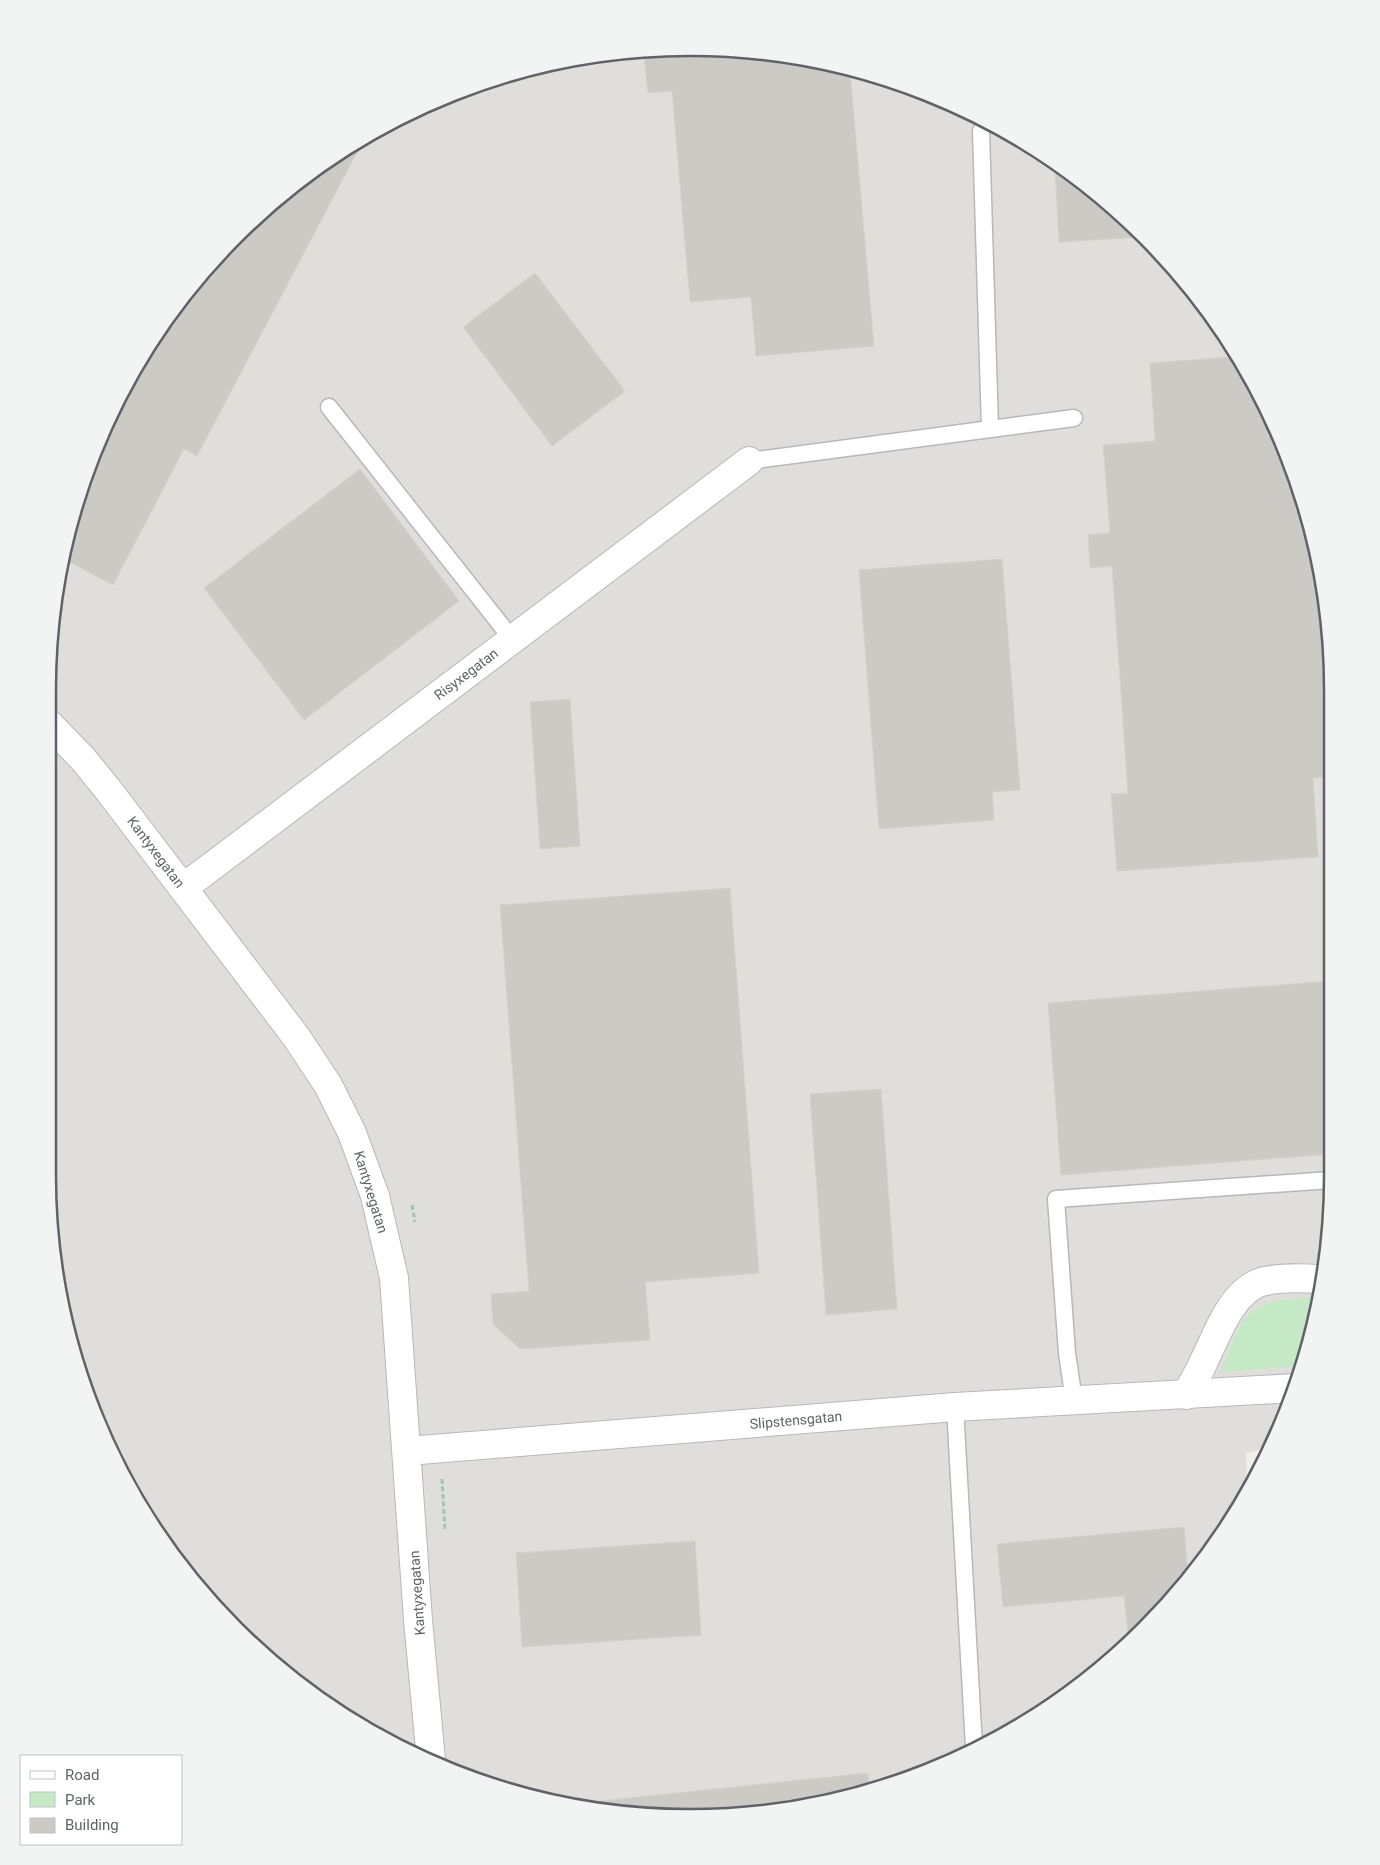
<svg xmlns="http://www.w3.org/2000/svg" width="1380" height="1865" viewBox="0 0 1380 1865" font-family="Roboto,sans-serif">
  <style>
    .industrial { fill: #e0deda }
    .green { fill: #c5e8c5 }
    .building { fill: #cccac5; stroke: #d6d1c6 }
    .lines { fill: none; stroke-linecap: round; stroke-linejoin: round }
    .service-casing { stroke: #b5b8bc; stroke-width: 19 }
    .minor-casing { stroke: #b5b8bc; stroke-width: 30 }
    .tertiary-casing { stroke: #b5b8bc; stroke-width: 30 }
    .path { stroke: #9cc7a9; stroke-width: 3; stroke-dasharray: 5 2.5; stroke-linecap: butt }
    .service { stroke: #fff; stroke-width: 16 }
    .minor { stroke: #fff; stroke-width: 28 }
    .tertiary { stroke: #fff; stroke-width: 28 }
    .labels { text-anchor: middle; stroke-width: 4.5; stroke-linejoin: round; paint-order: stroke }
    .street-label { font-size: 14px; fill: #5f6368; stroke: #fff }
    .rim { fill: none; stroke: #5f6368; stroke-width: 2.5 }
  </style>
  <rect width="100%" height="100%" fill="#f1efe8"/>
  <path class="industrial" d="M 648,49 L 774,53 L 897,82 L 1011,134 L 1114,207 L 1200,299 L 1283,444 L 1327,606 L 1331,1217 L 1298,1381 L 1268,1448 L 1246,1453 L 1248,1493 L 1247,1496 L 1173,1599 L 1081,1685 L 936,1769 L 856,1796 L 732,1816 L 565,1805 L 406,1751 L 299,1685 L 236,1630 L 134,1497 L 69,1342 L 48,1175 L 49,648 L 69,524 L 97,444 L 156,333 L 235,236 L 299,180 L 406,114 L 524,69 Z"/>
  <path class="green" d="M 1315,1297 L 1301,1366 L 1221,1372 C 1226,1360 1238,1327 1246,1318 C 1263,1299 1291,1298 1315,1297 Z"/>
  <g class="building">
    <path d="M 648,49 L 774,53 L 850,71 L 874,346 L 756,356 L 751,297 L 690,302 L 672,91 L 648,93 L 644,57 L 635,59 L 634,51 Z"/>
    <path d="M 363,141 L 197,456 L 184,449 L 113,585 L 64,559 L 69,524 L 97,444 L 156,333 L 235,236 L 299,180 Z"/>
    <path d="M 1055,165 L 1114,207 L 1141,237 L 1059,242 Z"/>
    <path d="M 535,273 L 625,391 L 552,446 L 463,327 Z"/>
    <path d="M 1233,357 L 1266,414 L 1268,437 L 1279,436 L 1283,444 L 1321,584 L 1327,677 L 1328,777 L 1313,778 L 1318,857 L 1117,871 L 1111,794 L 1128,793 L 1112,566 L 1090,568 L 1088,535 L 1110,533 L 1103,445 L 1155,441 L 1150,363 Z"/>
    <path d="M 360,469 L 459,601 L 304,720 L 204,588 Z"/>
    <path d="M 1002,559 L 1020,790 L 992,792 L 994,820 L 879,829 L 859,570 Z"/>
    <path d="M 570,699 L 580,846 L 540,849 L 530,702 Z"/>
    <path d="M 730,888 L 759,1273 L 645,1282 L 650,1340 L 520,1349 L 493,1324 L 491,1294 L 529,1291 L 500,905 Z"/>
    <path d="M 1330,981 L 1331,1154 L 1061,1175 L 1048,1003 Z"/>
    <path d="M 881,1089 L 897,1309 L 826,1315 L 810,1094 Z"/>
    <path d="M 1184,1527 L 1188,1577 L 1173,1599 L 1129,1640 L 1124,1596 L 1003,1607 L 997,1544 Z"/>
    <path d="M 695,1541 L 701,1635 L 522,1647 L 516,1553 Z"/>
    <path d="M 868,1773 L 870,1791 L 856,1796 L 732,1816 L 583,1806 L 582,1803 Z"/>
  </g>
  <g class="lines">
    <defs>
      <g id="service">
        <path d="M 981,131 L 990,429"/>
        <path d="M 329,407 L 512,639"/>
        <path d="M 749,461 L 1074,418"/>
        <path d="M 1074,1401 L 1067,1353 L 1056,1199 L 1331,1180"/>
        <path d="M 955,1407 L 974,1747"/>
      </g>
      <g id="minor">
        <path d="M 183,888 L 749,461"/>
        <path d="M 1186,1395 C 1192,1384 1199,1373 1204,1361 C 1217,1335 1231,1292 1261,1282 C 1278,1277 1301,1278 1319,1279"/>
        <path d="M 407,1451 L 955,1407 L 1295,1388"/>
      </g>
      <path id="tertiary" d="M 49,724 L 83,759 L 109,791 L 297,1038 L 328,1085 L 352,1133 L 375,1196 L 394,1278 L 418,1620 L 431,1760"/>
    </defs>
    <use href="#service" class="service-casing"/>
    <use href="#minor" class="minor-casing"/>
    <use href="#tertiary" class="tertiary-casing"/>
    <g class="path">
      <path d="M 412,1205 L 415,1222"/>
      <path d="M 442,1479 L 445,1530"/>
    </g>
    <use href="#service" class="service"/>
    <use href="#minor" class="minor"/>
    <use href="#tertiary" class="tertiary"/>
  </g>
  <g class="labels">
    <g class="street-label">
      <text transform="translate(466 674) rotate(-37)" y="5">Risyxegatan</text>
      <text transform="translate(156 852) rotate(53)" y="5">Kantyxegatan</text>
      <text transform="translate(371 1192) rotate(73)" y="5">Kantyxegatan</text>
      <text transform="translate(796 1420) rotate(-5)" y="5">Slipstensgatan</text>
      <text transform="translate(417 1593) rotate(-94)" y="5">Kantyxegatan</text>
    </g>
  </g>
  <path d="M0 0H1380V1865H0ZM690 56H690A634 634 0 0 1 1324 690V1175A634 634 0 0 1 690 1809H690A634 634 0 0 1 56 1175V690A634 634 0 0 1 690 56Z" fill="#f2f3f3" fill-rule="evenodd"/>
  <path class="rim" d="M690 56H690A634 634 0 0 1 1324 690V1175A634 634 0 0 1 690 1809H690A634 634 0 0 1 56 1175V690A634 634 0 0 1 690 56Z"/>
  <rect x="20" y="1755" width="162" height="90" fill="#ffffff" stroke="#bfc1c3"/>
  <rect x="30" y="1771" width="25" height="8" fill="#ffffff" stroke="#bfc1c3"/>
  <text x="65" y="1780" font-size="15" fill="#5f6368">Road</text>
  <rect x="30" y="1792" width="25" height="15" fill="#c5e8c5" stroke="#bfc1c3"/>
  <text x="65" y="1805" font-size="15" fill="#5f6368">Park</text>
  <rect x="30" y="1818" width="25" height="15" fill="#cccac5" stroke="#bfc1c3"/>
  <text x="65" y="1830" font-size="15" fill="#5f6368">Building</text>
</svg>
